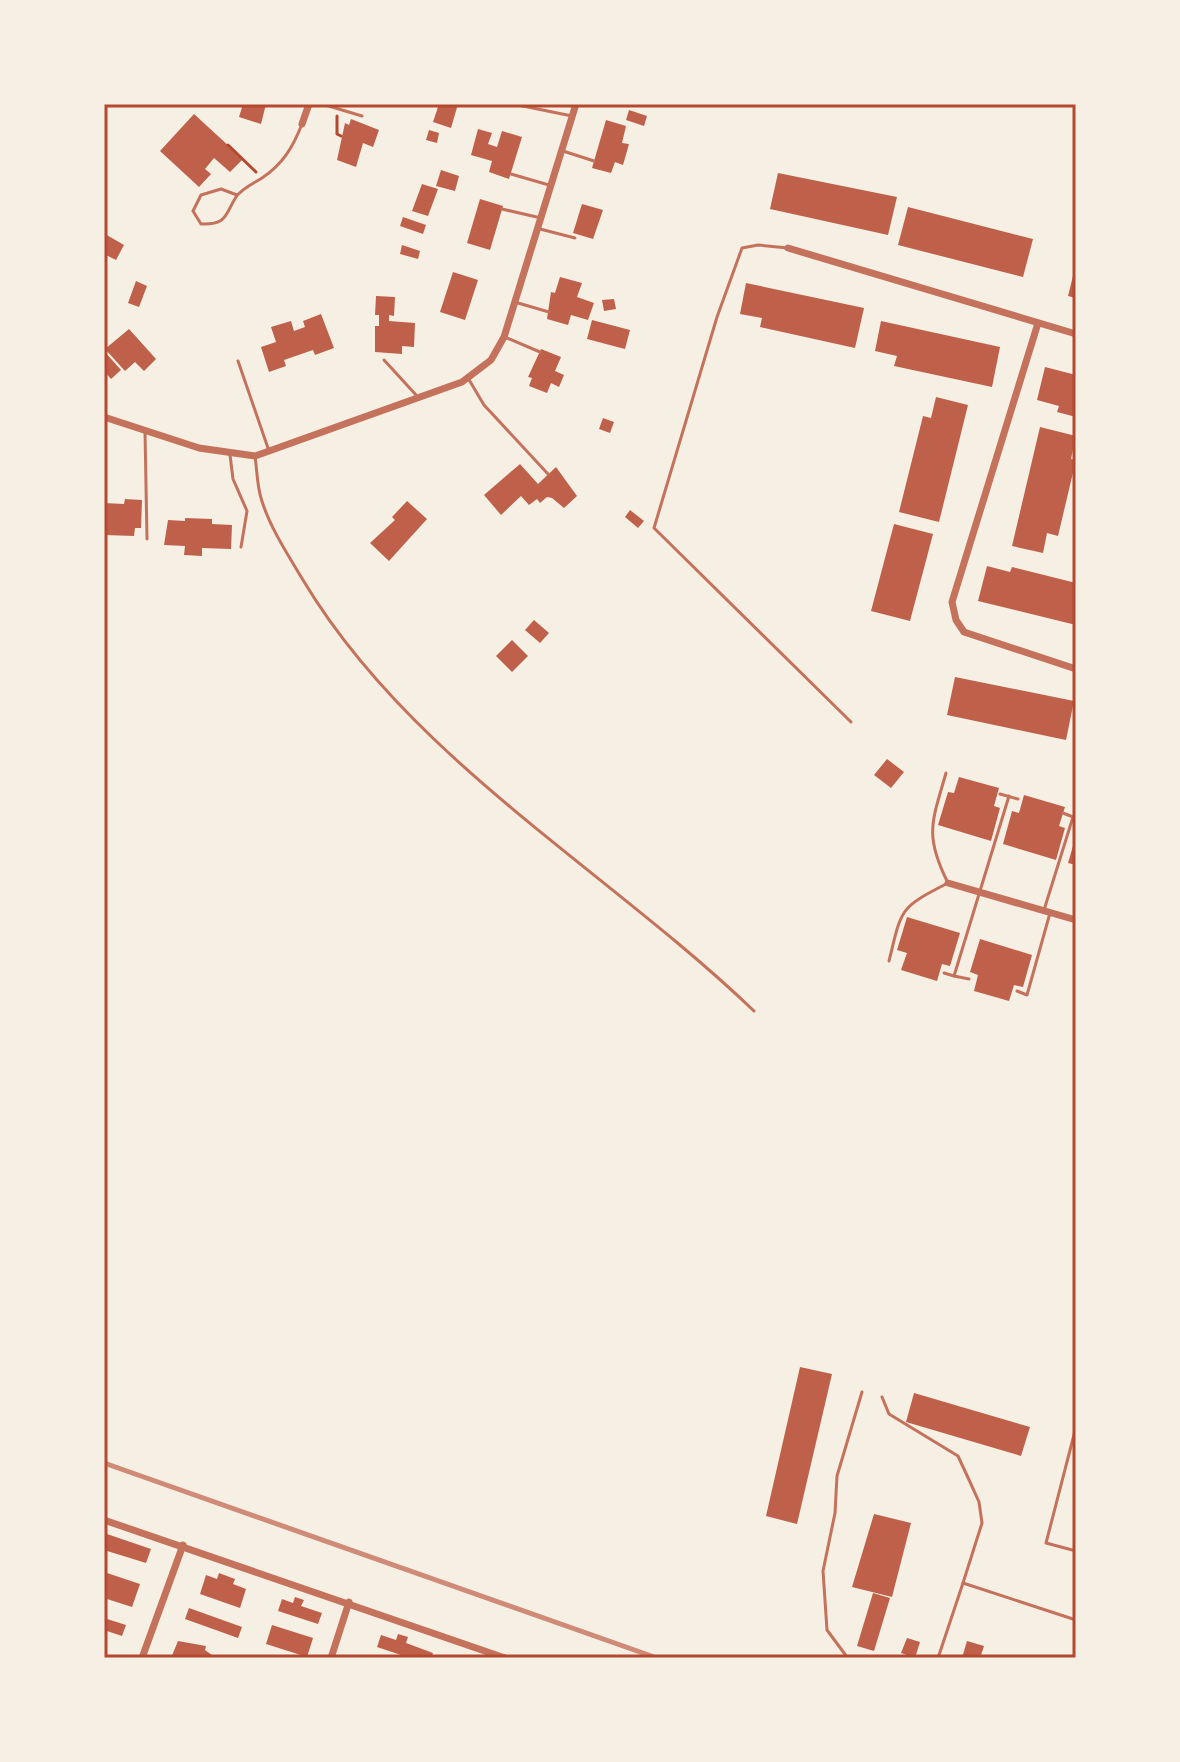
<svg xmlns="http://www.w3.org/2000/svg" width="1180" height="1762" viewBox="0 0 1180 1762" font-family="'Asap Condensed',sans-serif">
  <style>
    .building { fill: #bf614a }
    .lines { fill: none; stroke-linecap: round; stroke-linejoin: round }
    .path { stroke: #b5482f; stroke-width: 3 }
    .service { stroke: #c5725c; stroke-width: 3 }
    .minor { stroke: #c5725c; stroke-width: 7 }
    .rail { stroke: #cf8b77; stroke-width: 5 }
    .neatline { fill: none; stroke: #b5482f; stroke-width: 3 }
  </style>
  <rect width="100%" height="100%" fill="#f6efe4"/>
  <g class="building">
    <path d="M 243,104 L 266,104 L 261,124 L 239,117 Z"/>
    <path d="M 439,104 L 458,104 L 451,128 L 433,122 Z"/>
    <path d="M 629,110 L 647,116 L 644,126 L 626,120 Z"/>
    <path d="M 194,114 L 243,159 L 230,172 L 214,158 L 205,169 L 211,174 L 199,187 L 160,151 Z"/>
    <path d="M 351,119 L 379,130 L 373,147 L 363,143 L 356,167 L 337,160 L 345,123 L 349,125 Z"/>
    <path d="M 606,120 L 626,126 L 622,143 L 629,144 L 623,165 L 615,162 L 611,173 L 592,168 Z"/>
    <path d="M 478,129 L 492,133 L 488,144 L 497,147 L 502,131 L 522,137 L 509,179 L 489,172 L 492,161 L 471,155 Z"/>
    <path d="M 429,130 L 439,133 L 437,143 L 426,140 Z"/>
    <path d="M 441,170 L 459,176 L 455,191 L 436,186 Z"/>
    <path d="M 778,173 L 897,197 L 888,235 L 770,209 Z"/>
    <path d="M 422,184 L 438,189 L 428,216 L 412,211 Z"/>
    <path d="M 480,199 L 503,206 L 490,250 L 467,243 Z"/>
    <path d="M 582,204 L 603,210 L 593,239 L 573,233 Z"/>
    <path d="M 908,207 L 1033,239 L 1023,277 L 898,245 Z"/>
    <path d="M 403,217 L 426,225 L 423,234 L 400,226 Z"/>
    <path d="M 105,234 L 124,245 L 116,260 L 104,254 Z"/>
    <path d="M 402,245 L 420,251 L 418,259 L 400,254 Z"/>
    <path d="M 1075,268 L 1076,269 L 1076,298 L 1068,296 Z"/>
    <path d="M 453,272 L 478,280 L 465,320 L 440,312 Z"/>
    <path d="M 560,277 L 582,283 L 577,297 L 594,303 L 588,320 L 571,315 L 568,325 L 547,319 L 551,292 L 555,293 Z"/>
    <path d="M 136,281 L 147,286 L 139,307 L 128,303 Z"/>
    <path d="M 746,283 L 864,308 L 855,348 L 760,327 L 762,318 L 740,314 Z"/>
    <path d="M 376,296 L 395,297 L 394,316 L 389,315 L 389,321 L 415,323 L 414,347 L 402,346 L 402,354 L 375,352 L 375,326 L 379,326 L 379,315 L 375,315 Z"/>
    <path d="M 614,299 L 616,309 L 604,311 L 602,300 Z"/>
    <path d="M 321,314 L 334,348 L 315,355 L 313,350 L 284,360 L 286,366 L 269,372 L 261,347 L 276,342 L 271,327 L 291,321 L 294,331 L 305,327 L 303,321 Z"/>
    <path d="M 592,320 L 630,330 L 625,349 L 587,339 Z"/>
    <path d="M 881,321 L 1000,347 L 992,387 L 894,366 L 897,356 L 875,351 Z"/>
    <path d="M 129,329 L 156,359 L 144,371 L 135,362 L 125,371 L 105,349 Z"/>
    <path d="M 541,349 L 561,357 L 555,371 L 564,375 L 559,387 L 551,383 L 547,393 L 529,386 L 532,378 L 528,377 Z"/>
    <path d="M 104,351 L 121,370 L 111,379 L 104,371 Z"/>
    <path d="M 1045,367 L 1076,375 L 1076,417 L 1057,412 L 1059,406 L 1037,400 Z"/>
    <path d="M 936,397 L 968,405 L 939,522 L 899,512 L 923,416 L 931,418 Z"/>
    <path d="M 603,418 L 614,422 L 610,433 L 599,429 Z"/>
    <path d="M 1040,427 L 1076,436 L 1071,459 L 1076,460 L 1058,536 L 1047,533 L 1043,553 L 1012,546 Z"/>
    <path d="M 520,464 L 538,484 L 556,467 L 577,496 L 564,508 L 552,498 L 547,497 L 540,503 L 537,499 L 529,505 L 521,496 L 501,515 L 484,495 Z"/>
    <path d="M 125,499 L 142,500 L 141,528 L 135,528 L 134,536 L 104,535 L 104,503 L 124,504 Z"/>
    <path d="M 407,501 L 427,519 L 389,561 L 370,543 L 395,520 L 392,517 Z"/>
    <path d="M 630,510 L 644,521 L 638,528 L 625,517 Z"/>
    <path d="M 185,518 L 212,519 L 212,524 L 232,525 L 231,549 L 202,548 L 202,556 L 184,555 L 185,546 L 164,545 L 168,520 L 185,521 Z"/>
    <path d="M 894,524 L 933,534 L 910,621 L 871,611 Z"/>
    <path d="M 987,566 L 1010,572 L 1012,567 L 1076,583 L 1076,625 L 978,601 Z"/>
    <path d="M 534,620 L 549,633 L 540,643 L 525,630 Z"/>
    <path d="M 512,640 L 528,656 L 512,672 L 496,656 Z"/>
    <path d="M 955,677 L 1074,701 L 1066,740 L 947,715 Z"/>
    <path d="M 887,759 L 904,772 L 891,788 L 874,775 Z"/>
    <path d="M 959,777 L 999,788 L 994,806 L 1000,808 L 991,841 L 938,825 L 948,792 L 954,793 Z"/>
    <path d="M 1024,795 L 1065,807 L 1059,826 L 1065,828 L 1056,860 L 1003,844 L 1012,811 L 1019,813 Z"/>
    <path d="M 1075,839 L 1076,839 L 1076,865 L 1068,863 Z"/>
    <path d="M 907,917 L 960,933 L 950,966 L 942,964 L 937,981 L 901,970 L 907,953 L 897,950 Z"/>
    <path d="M 980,939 L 1032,955 L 1023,987 L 1014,985 L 1009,1001 L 974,991 L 978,975 L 970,972 Z"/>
    <path d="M 800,1367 L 832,1374 L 797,1524 L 766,1516 Z"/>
    <path d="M 914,1393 L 1030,1427 L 1021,1456 L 906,1422 Z"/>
    <path d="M 874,1514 L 911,1523 L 892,1597 L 852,1587 Z"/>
    <path d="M 104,1533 L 151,1549 L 146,1563 L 104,1550 Z"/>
    <path d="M 104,1572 L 140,1584 L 132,1607 L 104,1598 Z"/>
    <path d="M 219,1573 L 235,1579 L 233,1584 L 246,1589 L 240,1608 L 200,1594 L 206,1575 L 217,1579 Z"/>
    <path d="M 873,1593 L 890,1598 L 874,1651 L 857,1646 Z"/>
    <path d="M 295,1597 L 304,1600 L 301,1606 L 322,1613 L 318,1624 L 278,1611 L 282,1599 L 293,1603 Z"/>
    <path d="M 189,1608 L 242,1627 L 238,1638 L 185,1619 Z"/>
    <path d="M 104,1618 L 126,1625 L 122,1636 L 107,1631 L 104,1639 Z"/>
    <path d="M 272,1625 L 313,1638 L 307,1657 L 266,1644 Z"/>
    <path d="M 398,1634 L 408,1637 L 406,1643 L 433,1653 L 431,1658 L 410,1658 L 377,1647 L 381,1635 L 396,1640 Z"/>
    <path d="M 907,1638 L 920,1642 L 915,1658 L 901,1653 Z"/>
    <path d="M 178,1641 L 206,1646 L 205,1650 L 216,1658 L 171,1658 Z"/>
    <path d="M 967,1641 L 984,1646 L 980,1658 L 962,1658 Z"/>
  </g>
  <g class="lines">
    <g class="path">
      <path d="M 337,116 L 337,134 L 341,136"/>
      <path d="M 228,145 L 256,172"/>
    </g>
    <g class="service">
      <path d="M 322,104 L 362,116"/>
      <path d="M 513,104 L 572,116"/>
      <path d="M 563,151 L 594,161"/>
      <path d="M 511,174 L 549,185"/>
      <path d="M 237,195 L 221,189 L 201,195 L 193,211 L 201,224 C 228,225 225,214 236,197 C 241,189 254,183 262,178 C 283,164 293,147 302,124"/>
      <path d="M 502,209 L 541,218"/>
      <path d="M 540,229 L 575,238"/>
      <path d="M 788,248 L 758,245 L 742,248 L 717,317 L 654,528 L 851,722"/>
      <path d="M 518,303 L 549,312"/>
      <path d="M 507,338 L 540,352"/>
      <path d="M 384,360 L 417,396"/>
      <path d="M 238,361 L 269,451"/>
      <path d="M 468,378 L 484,405 L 548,474"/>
      <path d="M 145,431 L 147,539"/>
      <path d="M 230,455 L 233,479 L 247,511 L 241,547"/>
      <path d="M 255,456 C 257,470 257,485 261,498 C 269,526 288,555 303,580 C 410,759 606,869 754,1011"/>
      <path d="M 1000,794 L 1018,799"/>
      <path d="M 1044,910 L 1073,817 L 1063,813"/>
      <path d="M 889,961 C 902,908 899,908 948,883 C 924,835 932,822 946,773"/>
      <path d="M 944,973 L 954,976 L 1009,796"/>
      <path d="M 954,976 L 969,979"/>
      <path d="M 1017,991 L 1027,995 L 1050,913"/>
      <path d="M 882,1397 L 889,1414 L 958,1456 L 970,1482 L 979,1502 L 982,1523 L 963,1583"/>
      <path d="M 1076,1427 L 1046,1543 L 1076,1551"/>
      <path d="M 852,1658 L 847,1657 L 827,1630 L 823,1571 L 835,1513 L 837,1476 L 862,1392"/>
      <path d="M 938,1658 L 963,1583 L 1076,1620"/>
    </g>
    <g class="minor">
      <path d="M 302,124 L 309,104"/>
      <path d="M 788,248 L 1076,334"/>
      <path d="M 1038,323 L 952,602 L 956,620 L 964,632 L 1076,669"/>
      <path d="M 104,417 L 199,448 L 255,456 L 462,382 L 491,360 L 504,337 L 576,104"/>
      <path d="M 948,883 L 1076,920"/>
      <path d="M 104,1520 L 505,1658"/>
      <path d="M 142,1658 L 183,1545"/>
      <path d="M 331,1658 L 349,1602"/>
    </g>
    <path class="rail" d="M 104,1463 L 657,1658"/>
  </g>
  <rect width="1180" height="1762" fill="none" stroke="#f6efe4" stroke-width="212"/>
  <rect x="106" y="106" width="968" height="1550" class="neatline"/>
</svg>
